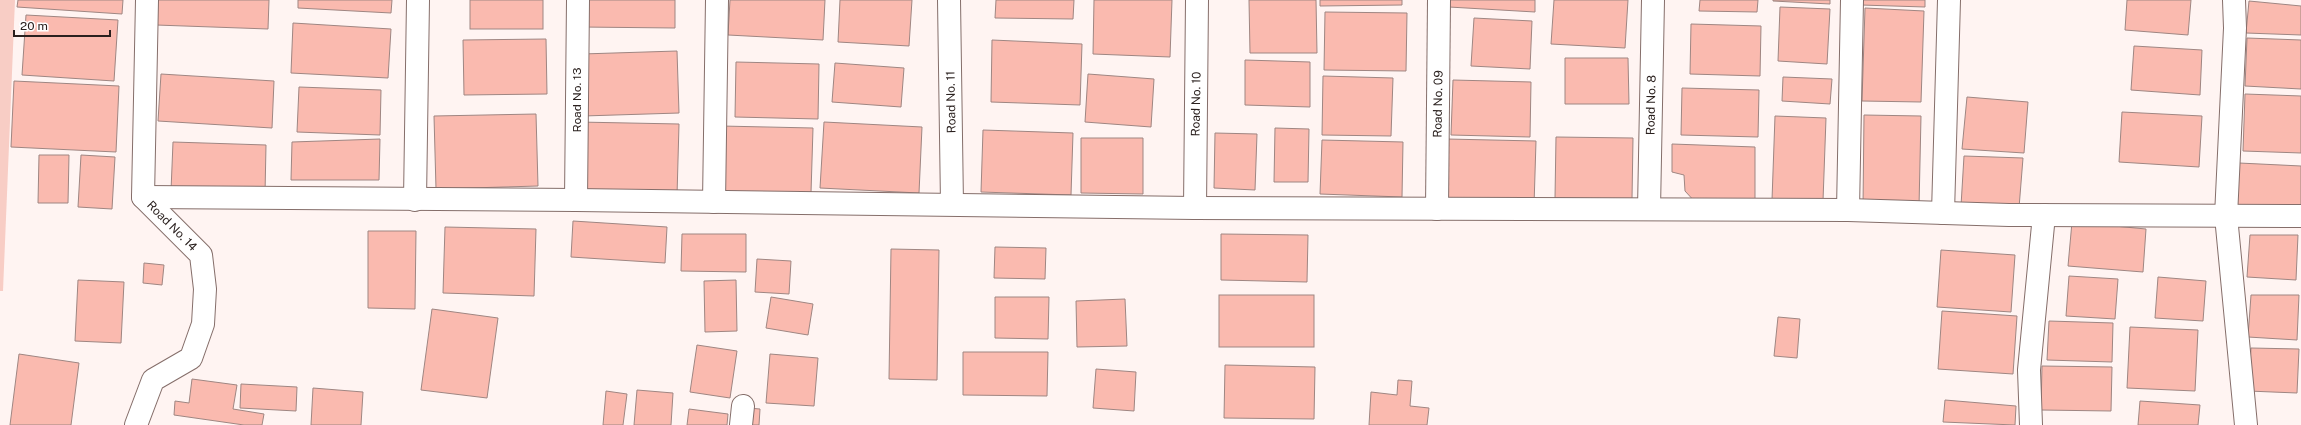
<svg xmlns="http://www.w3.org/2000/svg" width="2301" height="425" viewBox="0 0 2301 425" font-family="'Public Sans',sans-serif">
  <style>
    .green { fill: #f8cdc5 }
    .building { fill: #fabaaf; stroke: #9f8682 }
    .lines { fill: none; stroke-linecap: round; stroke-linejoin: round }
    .street-casing { stroke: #856e6a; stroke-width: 24 }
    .street { stroke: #fff; stroke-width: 22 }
    .labels { text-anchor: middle; stroke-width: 3.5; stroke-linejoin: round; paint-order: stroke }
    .street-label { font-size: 12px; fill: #2a201e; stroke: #fff }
  </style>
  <rect width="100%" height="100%" fill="#fff4f2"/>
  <path class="green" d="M 0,0 L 15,0 L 3,291 L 0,291 Z"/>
  <g class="building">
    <path d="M 18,0 L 123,0 L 122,14 L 17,7 Z"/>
    <path d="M 157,0 L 269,0 L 268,29 L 156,25 Z"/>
    <path d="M 298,0 L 392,0 L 391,13 L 298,8 Z"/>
    <rect x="470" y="0" width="73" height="29"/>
    <path d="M 581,0 L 675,0 L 675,28 L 581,27 Z"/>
    <path d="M 730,0 L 825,0 L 823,40 L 728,35 Z"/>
    <path d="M 840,0 L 912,0 L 909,46 L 838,42 Z"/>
    <path d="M 996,0 L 1074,0 L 1073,19 L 995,18 Z"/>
    <path d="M 1094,0 L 1172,0 L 1170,57 L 1093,54 Z"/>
    <path d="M 1249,0 L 1316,0 L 1317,53 L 1250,53 Z"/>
    <path d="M 1320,0 L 1402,0 L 1402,5 L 1320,6 Z"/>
    <path d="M 1450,0 L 1535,0 L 1535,12 L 1449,7 Z"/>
    <path d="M 1554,0 L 1628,0 L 1625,48 L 1551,44 Z"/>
    <path d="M 1700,0 L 1758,0 L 1757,12 L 1699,11 Z"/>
    <path d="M 1773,0 L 1830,0 L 1830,4 L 1773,1 Z"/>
    <path d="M 1861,0 L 1925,0 L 1925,7 L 1861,5 Z"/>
    <path d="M 2127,0 L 2191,0 L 2188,35 L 2125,30 Z"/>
    <path d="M 2249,1 L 2301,6 L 2301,35 L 2246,33 Z"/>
    <path d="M 1780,7 L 1830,9 L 1827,64 L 1778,61 Z"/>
    <path d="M 1865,8 L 1924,11 L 1921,102 L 1862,101 Z"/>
    <path d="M 1325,12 L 1407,13 L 1406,71 L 1324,70 Z"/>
    <path d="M 26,15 L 118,20 L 114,81 L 22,75 Z"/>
    <path d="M 1474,18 L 1532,21 L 1530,69 L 1471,66 Z"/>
    <path d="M 293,23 L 391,29 L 388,78 L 291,73 Z"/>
    <path d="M 1691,24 L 1761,26 L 1760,76 L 1690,74 Z"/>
    <path d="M 2247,38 L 2301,40 L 2301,89 L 2245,86 Z"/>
    <path d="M 546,39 L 547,94 L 464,95 L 463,40 Z"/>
    <path d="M 992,40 L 1082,44 L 1080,105 L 991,102 Z"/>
    <path d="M 2134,46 L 2202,50 L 2200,95 L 2131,90 Z"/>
    <path d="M 677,51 L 679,113 L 583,116 L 582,54 Z"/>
    <path d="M 1565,58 L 1628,58 L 1629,104 L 1565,104 Z"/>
    <path d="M 1245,60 L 1310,62 L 1310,107 L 1245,105 Z"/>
    <path d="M 736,62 L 819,64 L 818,119 L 735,117 Z"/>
    <path d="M 835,63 L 904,68 L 901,107 L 832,102 Z"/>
    <path d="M 161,74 L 274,81 L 272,128 L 158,121 Z"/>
    <path d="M 1088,74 L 1154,79 L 1151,127 L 1085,122 Z"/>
    <path d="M 1323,76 L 1393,78 L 1391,136 L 1322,135 Z"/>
    <path d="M 1783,77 L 1832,79 L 1830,104 L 1782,101 Z"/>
    <path d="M 1453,80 L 1531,82 L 1530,137 L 1451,135 Z"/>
    <path d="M 14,81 L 119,86 L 116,152 L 11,147 Z"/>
    <path d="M 299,87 L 381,90 L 380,135 L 297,132 Z"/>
    <path d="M 1682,88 L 1759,90 L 1758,137 L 1681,135 Z"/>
    <path d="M 2245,94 L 2301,96 L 2301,153 L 2243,151 Z"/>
    <path d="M 1967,97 L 2028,102 L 2024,153 L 1962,149 Z"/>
    <path d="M 2122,112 L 2202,116 L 2199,167 L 2119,162 Z"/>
    <path d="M 536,114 L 538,186 L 436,189 L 434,116 Z"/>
    <path d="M 1864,115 L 1921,116 L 1919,207 L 1863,206 Z"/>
    <path d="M 1775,116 L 1826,118 L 1823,201 L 1772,200 Z"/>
    <path d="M 578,122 L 679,124 L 677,196 L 577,193 Z"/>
    <path d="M 824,122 L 922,127 L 919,193 L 820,188 Z"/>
    <path d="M 721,126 L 813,128 L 811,193 L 719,191 Z"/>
    <path d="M 1275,128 L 1309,129 L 1308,182 L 1274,182 Z"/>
    <path d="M 983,130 L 1073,133 L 1071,195 L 981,192 Z"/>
    <path d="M 1215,133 L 1257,134 L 1255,190 L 1214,188 Z"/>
    <path d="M 1556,137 L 1633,138 L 1632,199 L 1555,198 Z"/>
    <path d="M 1081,138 L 1143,138 L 1143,194 L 1081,193 Z"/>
    <path d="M 380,139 L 379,180 L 291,180 L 292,142 Z"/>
    <path d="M 1447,139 L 1536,141 L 1534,206 L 1445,204 Z"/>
    <path d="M 1322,140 L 1403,142 L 1402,197 L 1320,194 Z"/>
    <path d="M 173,142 L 266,145 L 265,194 L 171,191 Z"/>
    <path d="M 1672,144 L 1755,147 L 1755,202 L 1697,204 L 1685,191 L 1684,175 L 1672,172 Z"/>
    <path d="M 39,155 L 69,155 L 68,203 L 38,203 Z"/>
    <path d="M 81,155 L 115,157 L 112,209 L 78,207 Z"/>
    <path d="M 1964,156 L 2023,158 L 2019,208 L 1961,206 Z"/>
    <path d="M 2239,163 L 2301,166 L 2301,208 L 2237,205 Z"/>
    <path d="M 573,221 L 667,227 L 665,263 L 571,257 Z"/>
    <path d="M 2072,222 L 2146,229 L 2143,272 L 2068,266 Z"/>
    <path d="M 445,227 L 536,229 L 534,296 L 443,293 Z"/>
    <path d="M 368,231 L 416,231 L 415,309 L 368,308 Z"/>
    <path d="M 682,234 L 746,234 L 746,272 L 681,271 Z"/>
    <path d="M 1221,234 L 1308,235 L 1307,282 L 1221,280 Z"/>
    <path d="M 2250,235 L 2298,235 L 2296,280 L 2247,277 Z"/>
    <path d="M 995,247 L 1046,248 L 1045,279 L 994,278 Z"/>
    <path d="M 891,249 L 939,250 L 937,380 L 889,379 Z"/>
    <path d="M 1941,250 L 2015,255 L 2011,312 L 1937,307 Z"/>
    <path d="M 757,259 L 791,261 L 789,294 L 755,292 Z"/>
    <path d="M 144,263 L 164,265 L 162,285 L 143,283 Z"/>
    <path d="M 2069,276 L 2118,279 L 2115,319 L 2066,316 Z"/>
    <path d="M 2158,277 L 2206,281 L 2203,321 L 2155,318 Z"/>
    <path d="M 78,280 L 124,282 L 121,343 L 75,341 Z"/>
    <path d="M 736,280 L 737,331 L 705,332 L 704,281 Z"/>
    <rect x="1219" y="295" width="95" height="52"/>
    <path d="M 2251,295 L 2299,295 L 2297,340 L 2248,337 Z"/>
    <path d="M 771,297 L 813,304 L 808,335 L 766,328 Z"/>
    <path d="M 995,297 L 1049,297 L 1048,339 L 995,338 Z"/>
    <path d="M 1125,299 L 1127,346 L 1077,347 L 1076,301 Z"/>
    <path d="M 432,309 L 498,318 L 487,398 L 421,390 Z"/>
    <path d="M 1942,311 L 2017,316 L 2013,374 L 1938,369 Z"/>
    <path d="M 1778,317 L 1800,319 L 1797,358 L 1774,356 Z"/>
    <path d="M 2049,321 L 2113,323 L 2112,362 L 2047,360 Z"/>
    <path d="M 2130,327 L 2198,330 L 2195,391 L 2127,388 Z"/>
    <path d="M 697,345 L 737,351 L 730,398 L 690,392 Z"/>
    <path d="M 2251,348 L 2299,349 L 2297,393 L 2248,391 Z"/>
    <path d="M 963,352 L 1048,352 L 1047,396 L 963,395 Z"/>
    <path d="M 19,354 L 79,363 L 71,425 L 10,425 Z"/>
    <path d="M 770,354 L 818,358 L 814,406 L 766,403 Z"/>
    <path d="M 1225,365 L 1315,367 L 1314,419 L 1224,418 Z"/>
    <path d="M 2042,366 L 2112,367 L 2111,411 L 2041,410 Z"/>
    <path d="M 1096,369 L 1136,372 L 1134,411 L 1093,408 Z"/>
    <path d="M 192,379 L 237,385 L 233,409 L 264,414 L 262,425 L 244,425 L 174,415 L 175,401 L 189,403 Z"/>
    <path d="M 1398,380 L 1412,381 L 1410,406 L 1429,408 L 1427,425 L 1369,425 L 1371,392 L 1397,395 Z"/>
    <path d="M 241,384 L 297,387 L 296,411 L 240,408 Z"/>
    <path d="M 313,388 L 363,392 L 361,425 L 311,425 Z"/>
    <path d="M 637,390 L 673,393 L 671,425 L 634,425 Z"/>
    <path d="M 606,391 L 627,394 L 623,425 L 603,425 Z"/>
    <path d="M 1945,400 L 2016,406 L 2015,425 L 1943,422 Z"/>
    <path d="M 2140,401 L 2200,405 L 2198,425 L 2138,425 Z"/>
    <path d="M 737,407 L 760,409 L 759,425 L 735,425 Z"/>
    <path d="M 689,409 L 728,414 L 727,425 L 687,425 Z"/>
  </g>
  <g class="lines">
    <defs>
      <g id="street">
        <path d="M 949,0 L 952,204"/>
        <path d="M 2234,0 L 2235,28 L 2226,216 L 2246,425"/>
        <path d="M 143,197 L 576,200 L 1195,208 L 1848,210 L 2009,215 L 2301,216"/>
        <path d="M 415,200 L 418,0"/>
        <path d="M 576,200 L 578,0"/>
        <path d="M 714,202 L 717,0"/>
        <path d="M 1195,208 L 1197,0"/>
        <path d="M 1437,209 L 1439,0"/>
        <path d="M 1649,209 L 1653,0"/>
        <path d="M 1848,210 L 1852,0"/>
        <path d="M 1943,213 L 1949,0"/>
        <path d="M 136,425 L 153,380 L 191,358 L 203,324 L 205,289 L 201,255 L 143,197 L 147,0"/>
        <path d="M 741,425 L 743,406"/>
        <path d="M 2031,425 L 2029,370 L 2044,215"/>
      </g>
    </defs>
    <use href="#street" class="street-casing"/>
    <use href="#street" class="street"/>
  </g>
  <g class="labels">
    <g class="street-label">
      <text transform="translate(577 100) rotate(-90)" y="4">Road No. 13</text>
      <text transform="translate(951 102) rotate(-91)" y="4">Road No. 11</text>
      <text transform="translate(1196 104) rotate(-89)" y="4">Road No. 10</text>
      <text transform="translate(1438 104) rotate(-89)" y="4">Road No. 09</text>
      <text transform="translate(1651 105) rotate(-89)" y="4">Road No. 8</text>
      <text transform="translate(172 226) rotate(45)" y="4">Road No. 14</text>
    </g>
  </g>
  <path d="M14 30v6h96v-6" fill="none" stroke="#2a201e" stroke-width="2"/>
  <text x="20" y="30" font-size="12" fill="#2a201e" stroke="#ffffff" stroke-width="3" paint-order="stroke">20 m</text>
</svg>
